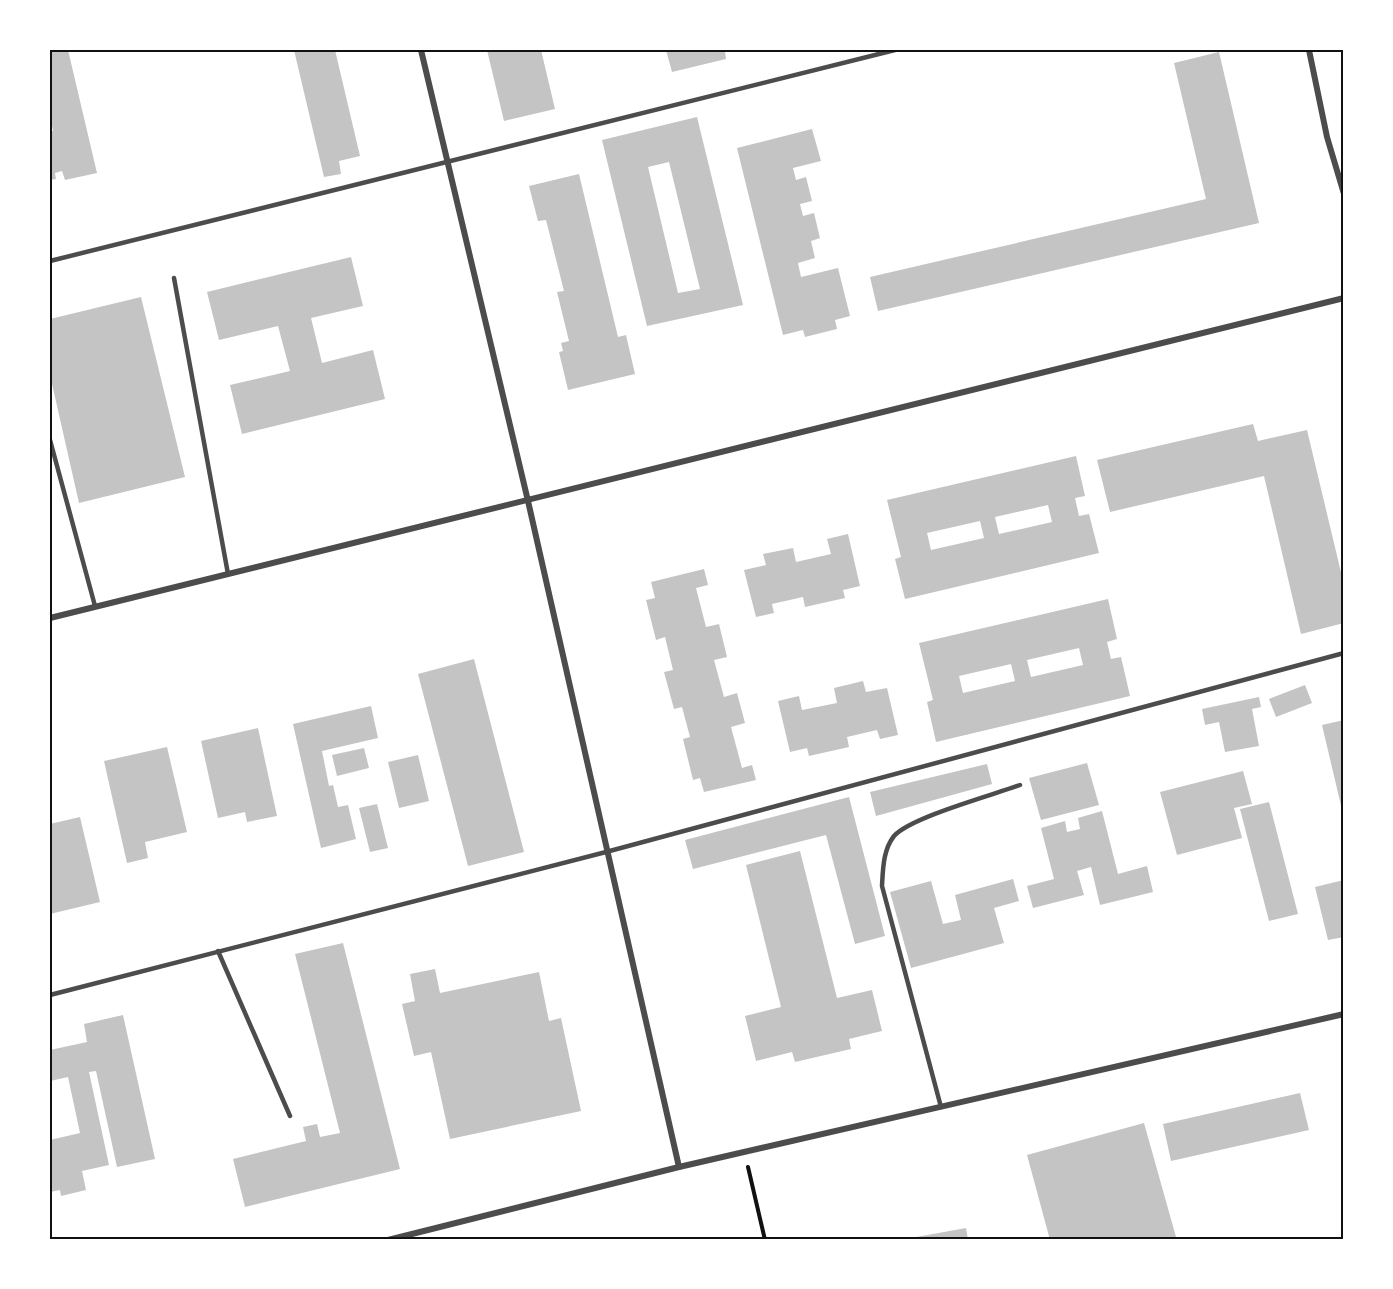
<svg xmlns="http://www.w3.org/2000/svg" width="1393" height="1289" viewBox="0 0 1393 1289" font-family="'Sofia Sans Condensed',sans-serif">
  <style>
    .building { fill: #c4c4c4; fill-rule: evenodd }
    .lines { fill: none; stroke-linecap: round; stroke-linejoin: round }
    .path { stroke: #111; stroke-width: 4 }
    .service { stroke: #4c4c4c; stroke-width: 4.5 }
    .minor { stroke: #4c4c4c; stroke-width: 6 }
    .neatline { fill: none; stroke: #111; stroke-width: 2 }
  </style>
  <rect width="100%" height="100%" fill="#fff"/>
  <g class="building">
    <path d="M 50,50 L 68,50 L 97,173 L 65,180 L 62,171 L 55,173 L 56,179 L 50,180 L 50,131 L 53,131 L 50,115 Z"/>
    <path d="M 294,50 L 335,50 L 360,156 L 339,161 L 341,174 L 324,177 Z"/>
    <path d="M 487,50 L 541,50 L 555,109 L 504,121 Z"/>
    <path d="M 666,50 L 731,50 L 725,52 L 726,59 L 672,72 Z"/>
    <path d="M 1219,52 L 1259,223 L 878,311 L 870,277 L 1206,199 L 1174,63 Z"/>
    <path d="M 697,117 L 743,305 L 647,326 L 602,140 ZM 669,162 L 700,289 L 678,293 L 648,167 Z"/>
    <path d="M 812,129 L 821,161 L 793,168 L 796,180 L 806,177 L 812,201 L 800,204 L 803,216 L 814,213 L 820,238 L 811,241 L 815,258 L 798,263 L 801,277 L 838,268 L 850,316 L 835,320 L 837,329 L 805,337 L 803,330 L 783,335 L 737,148 Z"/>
    <path d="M 579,174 L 618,337 L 626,335 L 635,374 L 568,390 L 559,352 L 563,351 L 561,343 L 569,341 L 557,292 L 564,291 L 546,220 L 538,221 L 529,186 Z"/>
    <path d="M 351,257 L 363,306 L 311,318 L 322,363 L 373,350 L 385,399 L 242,434 L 230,385 L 290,371 L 278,326 L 219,340 L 207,292 Z"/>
    <path d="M 141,297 L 185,477 L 79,503 L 50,375 L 50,319 Z"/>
    <path d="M 1253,424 L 1258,441 L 1307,430 L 1344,585 L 1344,623 L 1301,634 L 1264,476 L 1110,512 L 1097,460 Z"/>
    <path d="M 1076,456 L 1085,496 L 1075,498 L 1079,516 L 1089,514 L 1099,553 L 905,599 L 895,559 L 901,557 L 887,500 ZM 1048,505 L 1052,522 L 999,534 L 995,517 ZM 980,521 L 984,538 L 931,550 L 927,533 Z"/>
    <path d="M 848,534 L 860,586 L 843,590 L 845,598 L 805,607 L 803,597 L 772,604 L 774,613 L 756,617 L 744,570 L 766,565 L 763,554 L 793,548 L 796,562 L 831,554 L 827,539 Z"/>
    <path d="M 704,569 L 708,585 L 696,588 L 706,627 L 719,624 L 727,657 L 714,660 L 724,697 L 737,693 L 745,723 L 731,727 L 742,768 L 752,765 L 756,780 L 704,792 L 700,778 L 693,780 L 683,739 L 690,737 L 682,707 L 674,709 L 664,672 L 673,670 L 665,637 L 656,640 L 646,600 L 655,598 L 651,582 Z"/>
    <path d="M 1108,599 L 1117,639 L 1107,642 L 1111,659 L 1121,657 L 1130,696 L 936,742 L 927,702 L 933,700 L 919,643 ZM 1079,648 L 1083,665 L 1031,677 L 1027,660 ZM 1011,664 L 1015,681 L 963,693 L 959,676 Z"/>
    <path d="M 474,659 L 524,852 L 468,866 L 418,674 Z"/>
    <path d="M 863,681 L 866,692 L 887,688 L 898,735 L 880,739 L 877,730 L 847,737 L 849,747 L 809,756 L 807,748 L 790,752 L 778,701 L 799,696 L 802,710 L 837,703 L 834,688 Z"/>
    <path d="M 1305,685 L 1312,703 L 1276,717 L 1269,699 Z"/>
    <path d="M 1259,697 L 1261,707 L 1252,709 L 1259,746 L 1225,752 L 1219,722 L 1205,725 L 1202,709 Z"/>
    <path d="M 371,706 L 378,738 L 322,751 L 329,786 L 333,785 L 338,807 L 348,805 L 356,839 L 321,848 L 293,724 Z"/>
    <path d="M 1344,720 L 1344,814 L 1343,814 L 1322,725 Z"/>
    <path d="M 258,728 L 277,816 L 247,822 L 245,812 L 218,818 L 201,741 Z"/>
    <path d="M 167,747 L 187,832 L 145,842 L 148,858 L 127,863 L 104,761 Z"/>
    <path d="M 364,748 L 369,768 L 337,776 L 332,755 Z"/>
    <path d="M 418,755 L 429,801 L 399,808 L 388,762 Z"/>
    <path d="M 1087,763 L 1099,805 L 1041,820 L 1029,778 Z"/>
    <path d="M 987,764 L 992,784 L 876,816 L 870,792 Z"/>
    <path d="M 1243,771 L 1252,804 L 1234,808 L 1242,838 L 1177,855 L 1160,792 Z"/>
    <path d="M 849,797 L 885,936 L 855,944 L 826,835 L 693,869 L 685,840 Z"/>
    <path d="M 1269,802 L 1298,914 L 1269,921 L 1240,809 Z"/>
    <path d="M 377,804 L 388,848 L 370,852 L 359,808 Z"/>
    <path d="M 1102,811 L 1118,874 L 1147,866 L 1153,892 L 1100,905 L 1091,867 L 1077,871 L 1084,895 L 1033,908 L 1027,886 L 1054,879 L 1041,828 L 1065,821 L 1067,832 L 1080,829 L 1078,818 Z"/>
    <path d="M 80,817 L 100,902 L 50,914 L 50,824 Z"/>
    <path d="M 800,851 L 837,998 L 872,990 L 882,1031 L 849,1039 L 851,1049 L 795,1062 L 792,1052 L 756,1061 L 745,1016 L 781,1007 L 746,865 Z"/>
    <path d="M 1013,879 L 1019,901 L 994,908 L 1004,943 L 911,968 L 890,892 L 931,881 L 943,924 L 961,920 L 955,895 Z"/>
    <path d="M 1344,880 L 1344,937 L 1328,940 L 1315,887 Z"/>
    <path d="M 343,943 L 400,1169 L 245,1207 L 233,1159 L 306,1141 L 303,1127 L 317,1124 L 320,1137 L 340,1133 L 295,954 Z"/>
    <path d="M 435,969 L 440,993 L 539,972 L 549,1021 L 561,1018 L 581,1111 L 450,1139 L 431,1052 L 414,1056 L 402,1004 L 415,1001 L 410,974 Z"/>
    <path d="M 123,1015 L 155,1159 L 117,1167 L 96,1071 L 89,1072 L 109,1165 L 82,1171 L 86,1190 L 61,1196 L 60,1190 L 50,1192 L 50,1140 L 80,1133 L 68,1077 L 50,1081 L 50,1050 L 87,1042 L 84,1024 Z"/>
    <path d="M 1300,1093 L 1309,1130 L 1171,1161 L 1163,1124 Z"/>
    <path d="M 1144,1123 L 1176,1237 L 1166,1240 L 1050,1240 L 1027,1155 Z"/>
    <path d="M 966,1228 L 968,1240 L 911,1240 L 911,1238 Z"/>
  </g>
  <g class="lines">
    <path class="path" d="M 748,1167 L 765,1240"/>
    <g class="service">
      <path d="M 50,261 L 895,50"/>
      <path d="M 174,278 L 228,574"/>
      <path d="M 50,440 L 95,606"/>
      <path d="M 218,951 L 290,1116"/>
      <path d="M 50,995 L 606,852 L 1344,653"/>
      <path d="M 941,1107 L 882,886 C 883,869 883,850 894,836 C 911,817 993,795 1020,785"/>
    </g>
    <g class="minor">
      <path d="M 421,50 L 528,501 L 679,1167"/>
      <path d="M 1309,50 L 1327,137 L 1344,194"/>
      <path d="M 50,618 L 1344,298"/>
      <path d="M 388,1240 L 679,1167 L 1344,1014"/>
    </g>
  </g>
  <rect width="1393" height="1289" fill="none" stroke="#ffffff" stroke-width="102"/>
  <rect x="51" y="51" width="1291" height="1187" class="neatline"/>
</svg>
